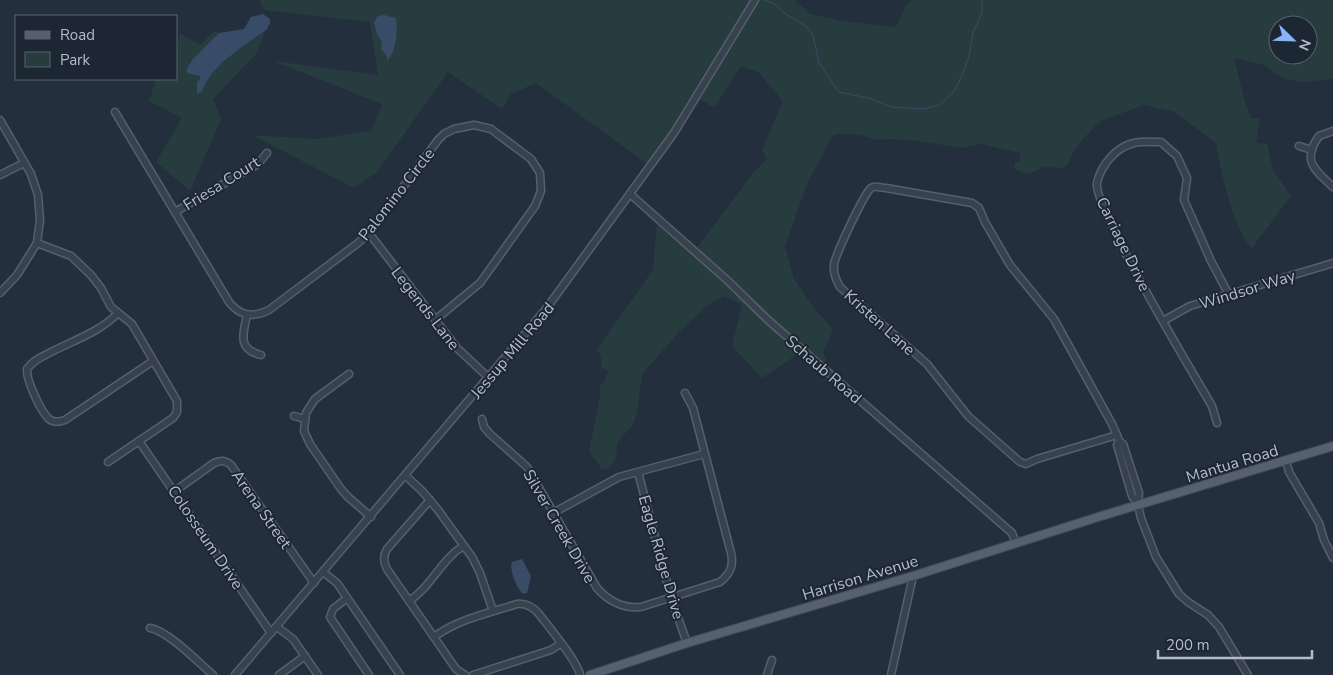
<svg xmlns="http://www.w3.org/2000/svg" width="1333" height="675" viewBox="0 0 1333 675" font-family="'Nunito Sans',sans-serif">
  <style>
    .green { fill: #263c3f; fill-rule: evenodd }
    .water { fill: #394c67 }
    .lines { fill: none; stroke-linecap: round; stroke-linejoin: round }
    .stream { stroke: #394c67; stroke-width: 1 }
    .minor-casing { stroke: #565f6c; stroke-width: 9 }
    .major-casing { stroke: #414a57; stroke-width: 10 }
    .minor { stroke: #38414e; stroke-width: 6 }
    .major { stroke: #56606e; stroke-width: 8 }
    .labels { text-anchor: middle; stroke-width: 4; stroke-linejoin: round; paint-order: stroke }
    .street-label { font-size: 16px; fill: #b4bcc9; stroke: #1d2633 }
  </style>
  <rect width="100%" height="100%" fill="#242f3e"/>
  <g class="green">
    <path d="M 260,0 L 795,0 L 810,14 L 843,21 L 896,27 L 906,5 L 912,0 L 1333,0 L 1333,79 L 1301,82 L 1284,79 L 1264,65 L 1234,58 L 1245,102 L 1251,119 L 1260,118 L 1256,143 L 1267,144 L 1273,170 L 1291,196 L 1252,248 C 1232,228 1221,171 1216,143 L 1174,112 L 1144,105 L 1100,121 L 1083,139 L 1074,151 L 1068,165 L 1063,168 L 1045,167 L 1028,174 L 1016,170 L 1014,167 L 1015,162 L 1018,163 L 1020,160 L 1020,153 L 980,144 L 962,148 L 918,141 L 889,139 L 876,140 L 861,135 L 836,134 L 832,137 L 807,184 L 785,247 L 794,279 L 812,305 L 833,330 L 823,353 L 828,363 L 827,366 L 806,347 L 801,352 L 762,378 L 732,346 L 742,304 L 723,296 L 708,305 L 680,331 L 642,374 L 637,413 L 633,424 L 617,443 L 616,459 L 608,469 L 602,469 L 589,452 L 601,392 L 599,389 L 600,385 L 605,381 L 608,371 L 601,367 L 601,358 L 597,349 L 653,270 L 657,224 L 692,254 L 754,172 L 767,158 L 762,150 L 783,101 L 759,73 L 741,66 L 714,108 L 697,97 L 650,166 L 536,83 L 511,94 L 502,109 L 448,72 L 377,172 L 354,188 L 252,135 L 316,139 L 371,131 L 382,104 L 273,61 L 378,75 L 370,22 L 264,10 ZM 1278,25 L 1308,25 L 1308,55 L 1278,55 Z"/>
    <path d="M 266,30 L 256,54 L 213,99 L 221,119 L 190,191 L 156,162 L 182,118 L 149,101 L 156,79 L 176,79 L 176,47 L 180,33 L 200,45 L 214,31 L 219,33 L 192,60 L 186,69 L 187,73 L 200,76 L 202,90 C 206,70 248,42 266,30 Z"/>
  </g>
  <g class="water">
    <path d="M 263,14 L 270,19 L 270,23 L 267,29 C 246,45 209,66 202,92 L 197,93 L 197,82 L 200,79 L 200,76 L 187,73 L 186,70 L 192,60 L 219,33 L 244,29 L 251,17 Z"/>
    <path d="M 384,15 L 396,18 C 398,30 396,53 387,61 L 387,56 L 381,49 L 382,42 L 377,34 L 374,22 L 378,16 Z"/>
    <path d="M 522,559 L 531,576 L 527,593 L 523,594 C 517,589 509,570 512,562 Z"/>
  </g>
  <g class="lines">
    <path class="stream" d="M 765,0 L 773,3 L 784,13 L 807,27 L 813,35 L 819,63 L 839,92 L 872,99 L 891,107 L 923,109 L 940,105 L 953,93 L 961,78 L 969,56 L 973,33 L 982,12 L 982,0"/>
    <defs>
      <g id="minor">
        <path d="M 115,112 L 229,302 C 240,316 253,318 269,310 L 358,243 L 369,233 L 438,140 L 444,134 L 454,129 L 474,125 L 491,129 L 531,159 L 540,173 L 541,191 L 535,206 L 480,283 L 435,320"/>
        <path d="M 0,120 L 31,174 L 38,195 L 40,220 L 37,243 L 17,275 L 0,293"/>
        <path d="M 1333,131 L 1319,136 C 1301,161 1315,170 1333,187"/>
        <path d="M 1299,146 L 1312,150"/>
        <path d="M 0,175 L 24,163"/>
        <path d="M 630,194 L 727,280 L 768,320 L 1012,533 L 1016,543"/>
        <path d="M 175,212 L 258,164 L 267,153"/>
        <path d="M 369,233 L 457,348 L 489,378"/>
        <path d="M 37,243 L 71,256 L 91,275 L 101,288 L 111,307 L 132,324 L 177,401 L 177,412 L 173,418 L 108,462"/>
        <path d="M 118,313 C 101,331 75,340 53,351 C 44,356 33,360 27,369 C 26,380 41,412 49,419 C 54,423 59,422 65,420 L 153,361"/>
        <path d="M 247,315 C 243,334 237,349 261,355"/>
        <path d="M 1163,321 L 1190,306 L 1333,263"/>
        <path d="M 349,374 L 315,399 L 306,413 L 304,431 L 310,444 L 341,489 L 347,496 L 371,517"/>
        <path d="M 294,416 L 305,419"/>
        <path d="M 482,419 L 484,427 L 490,434 L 527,467 L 597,588 C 608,601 624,609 641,607 L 720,582 C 730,574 734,566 731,553 L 693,408 L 685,393"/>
        <path d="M 1217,423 L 1212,406 C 1194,375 1093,207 1097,183 C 1101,165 1116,147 1134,143 C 1143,141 1153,142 1161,142 L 1177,156 L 1187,178 L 1184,200 L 1211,261 L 1229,295"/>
        <path d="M 1117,435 L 1112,424 L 1054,319 L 1010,265 L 985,222 L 979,208 L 972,203 L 886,188 C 881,188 875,185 871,188 C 864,194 835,255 834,265 C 833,273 836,280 840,287 L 927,364 L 968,416 L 1020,462 L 1026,464 L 1037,459 L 1117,435 L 1119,441 L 1123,444 L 1139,493 L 1138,505 L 1141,518 L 1156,557 L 1179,594 L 1188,602 L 1208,615 L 1219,627 L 1248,675"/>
        <path d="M 139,441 L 271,633"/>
        <path d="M 1119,441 L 1117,445 L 1132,496 L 1138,504"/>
        <path d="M 1286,461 L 1289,472 L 1319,523 L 1324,540 L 1333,558"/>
        <path d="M 638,472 L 671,598 L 687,643"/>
        <path d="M 406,476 L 422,491 L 438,510 L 472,557 L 480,573 L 493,611"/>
        <path d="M 175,491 L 214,463 C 221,460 225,460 231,465 L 314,583"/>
        <path d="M 430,500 L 387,549 C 383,556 383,562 387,569 L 456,669 L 465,675"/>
        <path d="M 553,513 L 619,477 L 704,454"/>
        <path d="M 323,572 L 337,583 L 400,675"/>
        <path d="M 347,598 L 333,609 L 330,617 L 369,675"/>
        <path d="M 409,601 C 431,587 441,560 463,546"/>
        <path d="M 277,627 L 293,639 L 318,675"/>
        <path d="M 150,628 C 168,631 198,662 213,675"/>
        <path d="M 434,637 C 458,619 489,613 517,604 C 526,603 533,607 539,614 C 548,626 578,662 580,675"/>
        <path d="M 235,675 L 546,309 L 674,133 L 755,0"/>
        <path d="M 279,675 L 305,656"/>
        <path d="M 473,675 L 551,650 L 560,644"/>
        <path d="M 767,675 L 772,660"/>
        <path d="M 891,675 L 913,576"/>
      </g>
      <path id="major" d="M 590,675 L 687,643 L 913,576 L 1098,517 L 1333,446"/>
    </defs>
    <use href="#minor" class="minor-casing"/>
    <use href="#major" class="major-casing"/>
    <use href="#minor" class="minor"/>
    <use href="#major" class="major"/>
  </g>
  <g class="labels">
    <g class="street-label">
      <text transform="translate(221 183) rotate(-32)" y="6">Friesa Court</text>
      <text transform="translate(396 194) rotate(-52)" y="6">Palomino Circle</text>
      <text transform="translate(1124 244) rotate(64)" y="6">Carriage Drive</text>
      <text transform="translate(1247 289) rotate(-17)" y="6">Windsor Way</text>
      <text transform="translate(426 308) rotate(52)" y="6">Legends Lane</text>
      <text transform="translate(880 322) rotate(42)" y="6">Kristen Lane</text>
      <text transform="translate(512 350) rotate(-50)" y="6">Jessup Mill Road</text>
      <text transform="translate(824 369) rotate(41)" y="6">Schaub Road</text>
      <text transform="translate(1232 463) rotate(-17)" y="6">Mantua Road</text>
      <text transform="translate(262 509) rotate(55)" y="6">Arena Street</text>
      <text transform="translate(560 526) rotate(60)" y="6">Silver Creek Drive</text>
      <text transform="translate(206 537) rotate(56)" y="6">Colosseum Drive</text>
      <text transform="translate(662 557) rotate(74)" y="6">Eagle Ridge Drive</text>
      <text transform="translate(860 577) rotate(-17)" y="6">Harrison Avenue</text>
    </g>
  </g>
  <rect x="15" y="15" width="162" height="65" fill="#1d2633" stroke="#59626f"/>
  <rect x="25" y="31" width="25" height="8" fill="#56606e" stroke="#59626f"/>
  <text x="60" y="40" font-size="15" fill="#b4bcc9">Road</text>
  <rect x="25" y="52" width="25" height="15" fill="#263c3f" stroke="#59626f"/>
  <text x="60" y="65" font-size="15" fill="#b4bcc9">Park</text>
  <g transform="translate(1293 40) rotate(113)"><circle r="24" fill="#1d2633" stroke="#59626f"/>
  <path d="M0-4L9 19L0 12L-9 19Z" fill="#8ab4f8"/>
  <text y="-8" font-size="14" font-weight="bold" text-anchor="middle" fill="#b4bcc9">N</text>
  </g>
  <path d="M1158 650v8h154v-8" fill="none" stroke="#b4bcc9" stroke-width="2.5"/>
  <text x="1166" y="650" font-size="15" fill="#b4bcc9" stroke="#1d2633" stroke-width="4" paint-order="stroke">200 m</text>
</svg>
